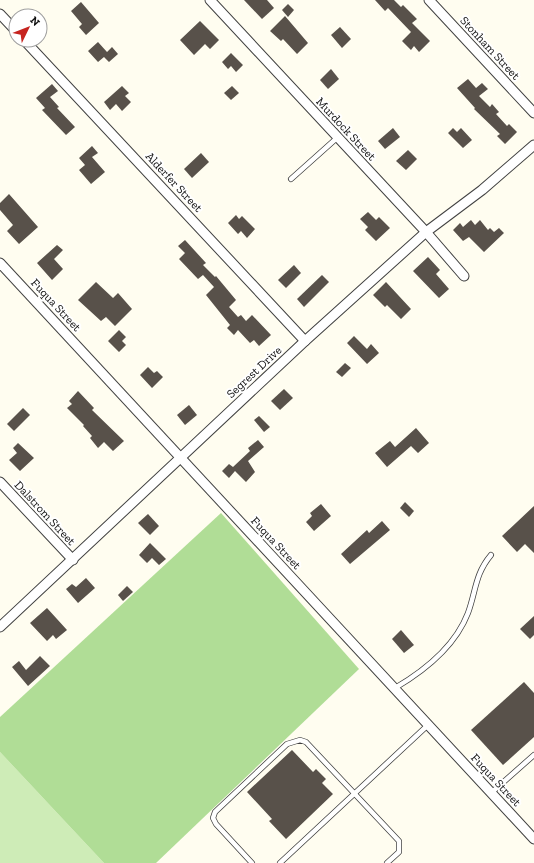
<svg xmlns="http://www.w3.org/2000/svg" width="534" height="863" viewBox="0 0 534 863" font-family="'Zilla Slab',serif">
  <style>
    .green { fill: #ceecb7 }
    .forest { fill: #b0dd96 }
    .building { fill: #58514a }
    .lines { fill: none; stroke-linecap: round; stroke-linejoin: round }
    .lane-casing { stroke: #414141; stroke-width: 6 }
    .street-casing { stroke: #414141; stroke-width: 11 }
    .lane { stroke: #fff; stroke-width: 4.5 }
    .street { stroke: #fff; stroke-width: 9 }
    .labels { text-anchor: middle; stroke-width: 4; stroke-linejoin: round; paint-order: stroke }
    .street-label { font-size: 12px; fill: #0e0e0e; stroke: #fff }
  </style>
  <rect width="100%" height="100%" fill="#fffdf0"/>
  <path class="green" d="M 0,752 L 104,863 L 0,863 Z"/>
  <path class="forest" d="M 221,513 L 359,669 L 156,863 L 104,863 L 0,752 L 0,717 Z"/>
  <g class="building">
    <path d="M 244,0 L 267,0 L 274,8 L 262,19 Z"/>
    <path d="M 375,0 L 394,0 L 401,7 L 403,5 L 417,19 L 412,23 L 430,41 L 419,52 L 414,46 L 411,50 L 402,41 L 411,32 L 388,8 L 385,11 Z"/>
    <path d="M 81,2 L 99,23 L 86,35 L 79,27 L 82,24 L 71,11 Z"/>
    <path d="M 288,4 L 294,10 L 288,17 L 282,10 Z"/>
    <path d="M 285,16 L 308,43 L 297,54 L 283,39 L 281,41 L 270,31 Z"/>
    <path d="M 200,21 L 219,40 L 210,49 L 205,44 L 194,55 L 180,40 Z"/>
    <path d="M 340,27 L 351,39 L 342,48 L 331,35 Z"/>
    <path d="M 98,42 L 107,52 L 112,47 L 118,54 L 109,62 L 104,57 L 98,62 L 88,51 Z"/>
    <path d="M 231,53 L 243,65 L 236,72 L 231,66 L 228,69 L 222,62 Z"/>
    <path d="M 331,69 L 339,79 L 328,89 L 320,80 Z"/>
    <path d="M 468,79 L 476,88 L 482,83 L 488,89 L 479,96 L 490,107 L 492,104 L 499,112 L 496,114 L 507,126 L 509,124 L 517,132 L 505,144 L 497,136 L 500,134 L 474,109 L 475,108 L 457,88 Z"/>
    <path d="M 52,84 L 58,91 L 50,97 L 59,107 L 57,108 L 75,127 L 66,135 L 42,110 L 45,108 L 36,98 Z"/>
    <path d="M 122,86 L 129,93 L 125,96 L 131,102 L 122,111 L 116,104 L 110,110 L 104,102 Z"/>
    <path d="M 232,86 L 239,93 L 231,100 L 224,93 Z"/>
    <path d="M 393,128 L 400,137 L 385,149 L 378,141 Z"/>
    <path d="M 453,128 L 457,132 L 461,128 L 472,140 L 463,148 L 448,133 Z"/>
    <path d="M 92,146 L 98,153 L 92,157 L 105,172 L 91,184 L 79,170 L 85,165 L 79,158 Z"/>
    <path d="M 408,150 L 417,159 L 406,170 L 396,161 Z"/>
    <path d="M 201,153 L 209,162 L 192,178 L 184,169 Z"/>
    <path d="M 9,194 L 38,227 L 19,244 L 7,231 L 13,225 L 0,210 L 0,203 Z"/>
    <path d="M 368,212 L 376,220 L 379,217 L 390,228 L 376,241 L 365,230 L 368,227 L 360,219 Z"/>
    <path d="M 236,215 L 239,219 L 242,216 L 255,229 L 247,238 L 241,231 L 238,234 L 228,223 Z"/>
    <path d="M 471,220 L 475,225 L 480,220 L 488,230 L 490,228 L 494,232 L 499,228 L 504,233 L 484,252 L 469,237 L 463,241 L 453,230 L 460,223 L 463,227 Z"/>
    <path d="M 185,240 L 206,263 L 203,265 L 215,277 L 216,276 L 236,300 L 229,307 L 238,317 L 241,315 L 246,321 L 252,315 L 271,335 L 259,346 L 254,340 L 250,343 L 238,330 L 234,335 L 227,328 L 230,325 L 206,295 L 214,287 L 203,275 L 198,279 L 179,259 L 185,253 L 178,246 Z"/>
    <path d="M 57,245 L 63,250 L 54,259 L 63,269 L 52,280 L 37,263 Z"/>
    <path d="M 428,257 L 440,270 L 436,274 L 449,289 L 439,298 L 413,271 Z"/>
    <path d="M 294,265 L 301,273 L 286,288 L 278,280 Z"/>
    <path d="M 322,275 L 329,282 L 304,307 L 297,299 Z"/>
    <path d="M 96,282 L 113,298 L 118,293 L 132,309 L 115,326 L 106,317 L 101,321 L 78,300 Z"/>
    <path d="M 386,282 L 411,309 L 401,319 L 387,305 L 385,307 L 373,295 Z"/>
    <path d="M 119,330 L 126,337 L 122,341 L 126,345 L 119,352 L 108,341 Z"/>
    <path d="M 354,336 L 367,349 L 371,344 L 379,353 L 367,364 L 347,343 Z"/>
    <path d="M 345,363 L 351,368 L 342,377 L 336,372 Z"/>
    <path d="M 148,367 L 154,373 L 157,371 L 163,377 L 152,388 L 140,375 Z"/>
    <path d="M 284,389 L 293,398 L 280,410 L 271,401 Z"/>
    <path d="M 78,391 L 94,408 L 92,410 L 124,441 L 113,451 L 104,442 L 98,448 L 90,438 L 92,436 L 83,426 L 84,425 L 67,408 L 72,404 L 69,401 Z"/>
    <path d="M 189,405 L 197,415 L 185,425 L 177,415 Z"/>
    <path d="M 23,408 L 30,415 L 14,431 L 7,424 Z"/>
    <path d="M 259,416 L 270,427 L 264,432 L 254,420 Z"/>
    <path d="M 416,428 L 429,443 L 418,453 L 411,446 L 387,467 L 375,453 L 390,441 L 395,447 Z"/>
    <path d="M 258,440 L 264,447 L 248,461 L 255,472 L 246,482 L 235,471 L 229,478 L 222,471 L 229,464 L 233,467 L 250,451 L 248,448 Z"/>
    <path d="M 18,443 L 34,458 L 20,471 L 9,460 L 17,453 L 13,448 Z"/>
    <path d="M 405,502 L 414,511 L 409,517 L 400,508 Z"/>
    <path d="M 321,504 L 331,516 L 314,531 L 306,522 L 312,516 L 310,513 Z"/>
    <path d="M 534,506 L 534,553 L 525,544 L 517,552 L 502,536 Z"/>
    <path d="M 148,514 L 159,526 L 150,535 L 138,523 Z"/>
    <path d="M 382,521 L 390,530 L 350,564 L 341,554 L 367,530 L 369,533 Z"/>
    <path d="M 150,543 L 166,559 L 159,565 L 152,558 L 147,563 L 139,555 Z"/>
    <path d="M 86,578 L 95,588 L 78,603 L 66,589 L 72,584 L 76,587 Z"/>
    <path d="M 127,586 L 133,592 L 123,601 L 118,595 Z"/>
    <path d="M 47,608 L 67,630 L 56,639 L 53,635 L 47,641 L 30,623 Z"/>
    <path d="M 534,616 L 534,635 L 530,639 L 520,629 Z"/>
    <path d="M 401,630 L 414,645 L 404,653 L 392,639 Z"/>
    <path d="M 40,656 L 50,666 L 28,686 L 12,667 L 19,661 L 26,670 Z"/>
    <path d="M 524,682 L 534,693 L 534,737 L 503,765 L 471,730 Z"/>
    <path d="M 292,750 L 313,772 L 316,769 L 326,779 L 322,783 L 333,794 L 286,839 L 269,821 L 272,819 L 247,792 Z"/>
  </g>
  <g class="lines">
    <defs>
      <g id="lane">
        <path d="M 291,179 L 338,137"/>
        <path d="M 395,688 C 424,671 455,647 468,613 C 476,591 475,574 491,555"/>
        <path d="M 491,793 L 534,755"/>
        <path d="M 252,863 L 216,824 L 213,818 L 215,812 L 287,744 L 300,740 L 306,742 L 399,841 L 399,852 L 387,863"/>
        <path d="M 280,863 L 428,725"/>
      </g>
      <g id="street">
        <path d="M 210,0 L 426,232 L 464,276"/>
        <path d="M 429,0 L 534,113"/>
        <path d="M 0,14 L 16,31"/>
        <path d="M 24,40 L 305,341"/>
        <path d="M 0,263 L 534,839"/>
        <path d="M 0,482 L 73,560"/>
        <path d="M 0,627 L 305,341 L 426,232 L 482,190 L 534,145"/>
      </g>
    </defs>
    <use href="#lane" class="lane-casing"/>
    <use href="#street" class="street-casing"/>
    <use href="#lane" class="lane"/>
    <use href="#street" class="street"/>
  </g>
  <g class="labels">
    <g class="street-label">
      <text transform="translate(490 48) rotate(47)" y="4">Stonham Street</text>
      <text transform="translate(346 129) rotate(47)" y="4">Murdock Street</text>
      <text transform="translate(174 182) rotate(47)" y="4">Alderfer Street</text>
      <text transform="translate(56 305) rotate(47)" y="4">Fuqua Street</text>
      <text transform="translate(254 372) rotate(-43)" y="4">Segrest Drive</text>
      <text transform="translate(45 513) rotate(47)" y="4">Dalstrom Street</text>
      <text transform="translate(276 543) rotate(47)" y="4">Fuqua Street</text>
      <text transform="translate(496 780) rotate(47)" y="4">Fuqua Street</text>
    </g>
  </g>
  <g transform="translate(28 28) rotate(47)"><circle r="19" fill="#ffffff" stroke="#9f9f9f"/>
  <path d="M0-3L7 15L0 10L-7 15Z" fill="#c6241f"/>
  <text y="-6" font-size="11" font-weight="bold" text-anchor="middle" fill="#0e0e0e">N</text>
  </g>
</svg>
